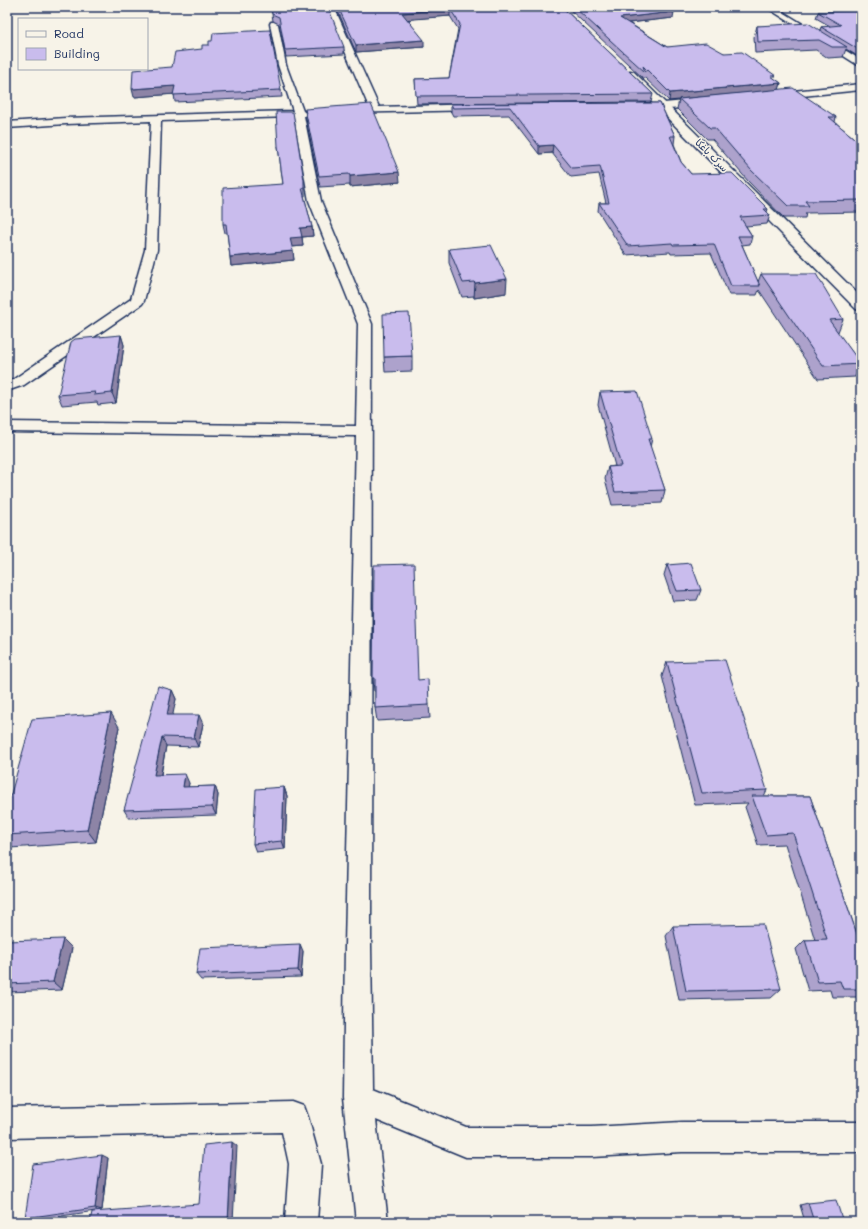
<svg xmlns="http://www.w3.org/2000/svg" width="868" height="1229" viewBox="0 0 868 1229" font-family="Mali,'Playpen Sans Arabic',sans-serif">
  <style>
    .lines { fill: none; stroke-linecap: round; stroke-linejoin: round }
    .street-casing { stroke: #1b2f5e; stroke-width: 3 }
    .secondary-casing { stroke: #1b2f5e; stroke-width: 3 }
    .street { fill: #f7f3e8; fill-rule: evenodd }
    .secondary { fill: #f7f3e8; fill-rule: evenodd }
    .wall { fill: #ada2cc; stroke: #1b2f5e }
    .shaded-wall { fill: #8d84a6; stroke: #1b2f5e }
    .building { fill: #c9bced; stroke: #1b2f5e }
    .labels { text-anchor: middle; stroke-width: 3; stroke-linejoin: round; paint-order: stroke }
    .far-street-label { font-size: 10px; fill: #1b2f5e; stroke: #f7f3e8 }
  </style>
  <rect width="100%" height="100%" fill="#f7f3e8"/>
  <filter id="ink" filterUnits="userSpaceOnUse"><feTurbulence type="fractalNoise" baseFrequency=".025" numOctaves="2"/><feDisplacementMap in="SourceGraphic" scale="8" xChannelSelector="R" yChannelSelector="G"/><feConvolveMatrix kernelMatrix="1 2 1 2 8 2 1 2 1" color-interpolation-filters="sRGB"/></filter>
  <g filter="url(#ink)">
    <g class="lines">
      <defs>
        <g id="street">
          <path d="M 326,7 L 334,7 L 379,107 L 478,104 L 483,107 L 478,110 L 343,113 L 341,111 L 343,109 L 346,108 L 369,107 Z"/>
          <path d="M 766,7 L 775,7 L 861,60 L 861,67 Z"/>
          <path d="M 271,22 L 274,22 L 278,24 L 286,65 L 303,111 L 307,114 L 304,116 L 321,201 L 372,324 L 371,946 L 373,1089 L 466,1127 L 592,1127 L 682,1122 L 861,1122 L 861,1152 L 682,1152 L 592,1157 L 466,1157 L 376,1120 L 388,1222 L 356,1222 L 343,1098 L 345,946 L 356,436 L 7,432 L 7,422 L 356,426 L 358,324 L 309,201 L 294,117 L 161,121 L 157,250 L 144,301 L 142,304 L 24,385 L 7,391 L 7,381 L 14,379 L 131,299 L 145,250 L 151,121 L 66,124 L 7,128 L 7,122 L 66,118 L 293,111 L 278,65 L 270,24 Z"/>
          <path d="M 861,84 L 861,90 L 773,99 L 768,96 L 773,93 Z"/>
          <path d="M 706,99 L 709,100 L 711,102 L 709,104 C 698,107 644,113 637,106 L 642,103 L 664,103 Z"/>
          <path d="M 293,1102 L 304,1106 L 308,1117 L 321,1164 L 317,1222 L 285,1222 L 289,1164 L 282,1132 L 7,1138 L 7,1108 Z"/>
        </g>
        <path id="secondary" d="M 630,71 L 634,72 L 861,297 L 861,311 L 856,309 L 626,76 L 625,74 L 626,72 Z"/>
      </defs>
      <use href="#street" class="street-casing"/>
      <use href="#secondary" class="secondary-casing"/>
      <use href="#street" class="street"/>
      <use href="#secondary" class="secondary"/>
    </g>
    <g class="wall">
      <path d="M 271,7 L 344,47 L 344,54 L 286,57 L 279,24 L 273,21 Z"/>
      <path d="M 336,7 L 562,7 L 653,94 L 651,102 L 417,104 L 415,79 L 449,78 L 458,29 L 450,16 L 408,19 L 424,47 L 356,52 Z"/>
      <path d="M 567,7 L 666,7 L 673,18 L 629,23 L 667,47 L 724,53 L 775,79 L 781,83 L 779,89 L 836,117 L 835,122 L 861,144 L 861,212 L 806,213 L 805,218 L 784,218 L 748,181 L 712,139 L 707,139 L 677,109 L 679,100 L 669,101 L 644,77 L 644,79 Z"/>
      <path d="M 818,12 L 861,15 L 861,57 L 859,57 L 846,49 L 843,57 L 828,58 L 816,50 L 755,53 L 754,37 L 757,26 L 820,30 L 821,27 L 830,26 L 816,18 Z"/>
      <path d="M 172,67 L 281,90 L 282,97 L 175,102 L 174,94 L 134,97 Z"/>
      <path d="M 660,103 L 675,136 L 674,144 L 681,162 L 691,174 L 768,209 L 767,212 L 770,215 L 767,224 L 746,226 L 752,236 L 750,244 L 742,245 L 758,282 L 761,274 L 843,319 L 838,332 L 837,332 L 861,364 L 855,377 L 818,379 L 759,290 L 757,295 L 729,295 L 711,253 L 671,254 L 670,252 L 626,255 L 598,211 L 599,203 L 606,203 L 599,174 L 571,177 L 552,153 L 539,154 L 509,115 L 453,116 L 451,112 L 451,104 Z"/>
      <path d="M 305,109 L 400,182 L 350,187 L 350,185 L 320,187 L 306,119 Z"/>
      <path d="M 278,146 L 305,188 L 305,196 L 304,196 L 312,227 L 313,236 L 302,237 L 303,246 L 292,247 L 294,260 L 231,266 L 230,257 L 227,233 L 225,233 L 223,224 L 283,184 Z"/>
      <path d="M 449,249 L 506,293 L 474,298 L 474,296 L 462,297 L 449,263 Z"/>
      <path d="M 121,335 L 124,345 L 116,403 L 98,405 L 97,402 L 62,405 L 58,395 Z"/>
      <path d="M 412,356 L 412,371 L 385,372 L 384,357 Z"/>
      <path d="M 600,392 L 652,439 L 650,447 L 665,490 L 662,503 L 612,505 L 605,479 L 608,467 L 615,466 L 598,405 Z"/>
      <path d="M 667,565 L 701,590 L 697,600 L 673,601 L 664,575 Z"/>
      <path d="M 667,662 L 767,790 L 764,796 L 810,796 L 861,946 L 861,997 L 832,997 L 830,990 L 808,991 L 796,949 L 805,940 L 815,940 L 785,844 L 758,845 L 745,807 L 748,803 L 695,805 L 662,676 Z"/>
      <path d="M 373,678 L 418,680 L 429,705 L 430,718 L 377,721 L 375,708 L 375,691 L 374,691 Z"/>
      <path d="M 172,690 L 176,699 L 172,715 L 203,724 L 198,747 L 166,746 L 161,775 L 189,783 L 188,787 L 215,786 L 218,795 L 216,815 L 129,818 L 124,810 Z"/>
      <path d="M 119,727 L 96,842 L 10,848 L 7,844 L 7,808 Z"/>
      <path d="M 284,787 L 287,796 L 285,849 L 256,852 L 253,844 Z"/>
      <path d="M 673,926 L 781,989 L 771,998 L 679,1000 L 666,936 Z"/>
      <path d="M 7,941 L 72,948 L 62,990 L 7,992 Z"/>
      <path d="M 303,951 L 301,977 L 201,980 L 196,974 Z"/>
      <path d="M 108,1158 L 102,1210 L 41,1219 L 44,1219 L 25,1218 Z"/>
      <path d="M 808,1203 L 843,1222 L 805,1222 L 800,1205 Z"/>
    </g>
    <g class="shaded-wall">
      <path d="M 450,9 L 450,16 L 403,20 L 402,13 Z"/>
      <path d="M 674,12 L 673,18 L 619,24 L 620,18 Z"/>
      <path d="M 424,40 L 424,47 L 356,52 L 356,45 Z"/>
      <path d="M 781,83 L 779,90 L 679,99 L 679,100 L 669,101 L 670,93 Z"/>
      <path d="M 175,86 L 176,94 L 134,97 L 132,89 Z"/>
      <path d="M 553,145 L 552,153 L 539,154 L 539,146 Z"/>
      <path d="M 399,172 L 400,182 L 350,187 L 350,176 Z"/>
      <path d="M 312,227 L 313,236 L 302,237 L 303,246 L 291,247 L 290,238 L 300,228 Z"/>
      <path d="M 293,251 L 294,260 L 231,266 L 230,257 Z"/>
      <path d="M 507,279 L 506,293 L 474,298 L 475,283 Z"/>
      <path d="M 121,335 L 124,345 L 116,403 L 112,393 Z"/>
      <path d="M 172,690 L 176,699 L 171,724 L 167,715 Z"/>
      <path d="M 111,713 L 119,727 L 96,842 L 87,830 Z"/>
      <path d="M 199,715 L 203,724 L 198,747 L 194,738 Z"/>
      <path d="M 162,737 L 166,746 L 159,784 L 154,775 Z"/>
      <path d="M 185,774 L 189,783 L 187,796 L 183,787 Z"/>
      <path d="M 215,786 L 218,795 L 216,815 L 212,807 Z"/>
      <path d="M 284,787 L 287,796 L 285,849 L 282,841 Z"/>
      <path d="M 63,939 L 72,948 L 62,990 L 53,982 Z"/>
      <path d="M 300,944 L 303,951 L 301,977 L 298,970 Z"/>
      <path d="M 232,1142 L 237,1146 L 233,1222 L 228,1222 Z"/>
      <path d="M 102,1155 L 108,1158 L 102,1210 L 95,1208 Z"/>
      <path d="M 36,1217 L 44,1219 L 43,1222 L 35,1222 Z"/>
    </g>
    <g class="building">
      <path d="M 271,7 L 328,7 L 344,47 L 285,50 L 279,17 L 272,14 Z"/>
      <path d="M 338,7 L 562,7 L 653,94 L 416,96 L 415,79 L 449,78 L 460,24 L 450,9 L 402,13 L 424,40 L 356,45 Z"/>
      <path d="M 574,7 L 666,7 L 674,12 L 620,18 L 667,47 L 706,43 L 724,53 L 742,52 L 776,76 L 771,76 L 781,83 L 670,93 L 643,66 L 645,72 Z"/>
      <path d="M 856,11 L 861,15 L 861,51 L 821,27 L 841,25 L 818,12 Z"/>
      <path d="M 808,23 L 847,47 L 832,47 L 819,40 L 758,42 L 757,26 Z"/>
      <path d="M 270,30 L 281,90 L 173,95 L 175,86 L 132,89 L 133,70 L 172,67 L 175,52 L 202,49 L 202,45 L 209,45 L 209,41 L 212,41 L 213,33 Z"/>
      <path d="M 793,88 L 836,117 L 829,117 L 861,144 L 861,200 L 805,201 L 809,206 L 788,206 L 751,170 L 715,128 L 710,128 L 679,99 Z"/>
      <path d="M 660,103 L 675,136 L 670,136 L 681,162 L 691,174 L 732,173 L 768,209 L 764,209 L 770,215 L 740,217 L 752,236 L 738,236 L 760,286 L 731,286 L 714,244 L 673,245 L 672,243 L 628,246 L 599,203 L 609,203 L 600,166 L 572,168 L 553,145 L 539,146 L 510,107 L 453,108 L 451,104 Z"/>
      <path d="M 371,104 L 399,172 L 350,176 L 349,174 L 319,176 L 305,109 Z"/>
      <path d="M 276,112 L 293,112 L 304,180 L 304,187 L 302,188 L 312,227 L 300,228 L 302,237 L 290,238 L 293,251 L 230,257 L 226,224 L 223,224 L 223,188 L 283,184 L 278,146 Z"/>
      <path d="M 491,245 L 507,279 L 475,283 L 474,282 L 463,283 L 449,249 Z"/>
      <path d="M 761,274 L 816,274 L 843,319 L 829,320 L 861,364 L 823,366 Z"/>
      <path d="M 409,313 L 412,356 L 384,357 L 383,314 Z"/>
      <path d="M 121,335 L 112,393 L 94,395 L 95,392 L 58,395 L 71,342 L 75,339 Z"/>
      <path d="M 637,391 L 652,439 L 648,439 L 665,490 L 615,492 L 608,467 L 621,466 L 600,392 Z"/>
      <path d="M 691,563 L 701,590 L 677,591 L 667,565 Z"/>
      <path d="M 414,564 L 418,680 L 428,679 L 429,705 L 375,708 L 375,678 L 373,678 L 374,565 Z"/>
      <path d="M 725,660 L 767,790 L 702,793 L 667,662 Z"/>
      <path d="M 158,686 L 172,690 L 167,715 L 199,715 L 194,738 L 162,737 L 154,775 L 185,774 L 183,787 L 215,786 L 212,807 L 124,810 Z"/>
      <path d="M 111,713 L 87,830 L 7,835 L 7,808 L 32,719 Z"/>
      <path d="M 284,787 L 282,841 L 253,844 L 256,789 Z"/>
      <path d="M 752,796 L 810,796 L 861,946 L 861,989 L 843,989 L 840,981 L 818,982 L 805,940 L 827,939 L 793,833 L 766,835 Z"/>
      <path d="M 763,924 L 781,989 L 686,991 L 673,926 Z"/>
      <path d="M 63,939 L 53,982 L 7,984 L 7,941 Z"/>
      <path d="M 300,944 L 298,970 L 196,974 L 200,948 Z"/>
      <path d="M 232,1142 L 228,1222 L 90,1222 L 92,1212 L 199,1204 L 204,1145 Z"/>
      <path d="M 102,1155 L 95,1208 L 25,1218 L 36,1217 L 35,1222 L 7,1222 L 7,1219 L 25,1218 L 33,1164 Z"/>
      <path d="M 836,1200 L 843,1222 L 814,1222 L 808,1203 Z"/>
    </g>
  </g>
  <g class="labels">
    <g class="far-street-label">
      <text transform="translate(712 155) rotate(45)" y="4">سرک باغکا</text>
    </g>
  </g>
  <rect width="868" height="1229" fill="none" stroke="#f7f3e8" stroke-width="24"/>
  <rect x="12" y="12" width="844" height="1205" fill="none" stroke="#1b2f5e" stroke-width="1.5" filter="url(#ink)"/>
  <rect x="18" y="18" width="130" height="52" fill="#f7f3e8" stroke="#9fa5b1"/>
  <rect x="26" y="31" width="20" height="6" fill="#f7f3e8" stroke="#9fa5b1"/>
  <text x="54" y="38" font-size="12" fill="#1b2f5e">Road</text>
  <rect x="26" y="48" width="20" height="12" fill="#c9bced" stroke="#9fa5b1"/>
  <text x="54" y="58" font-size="12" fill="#1b2f5e">Building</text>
</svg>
